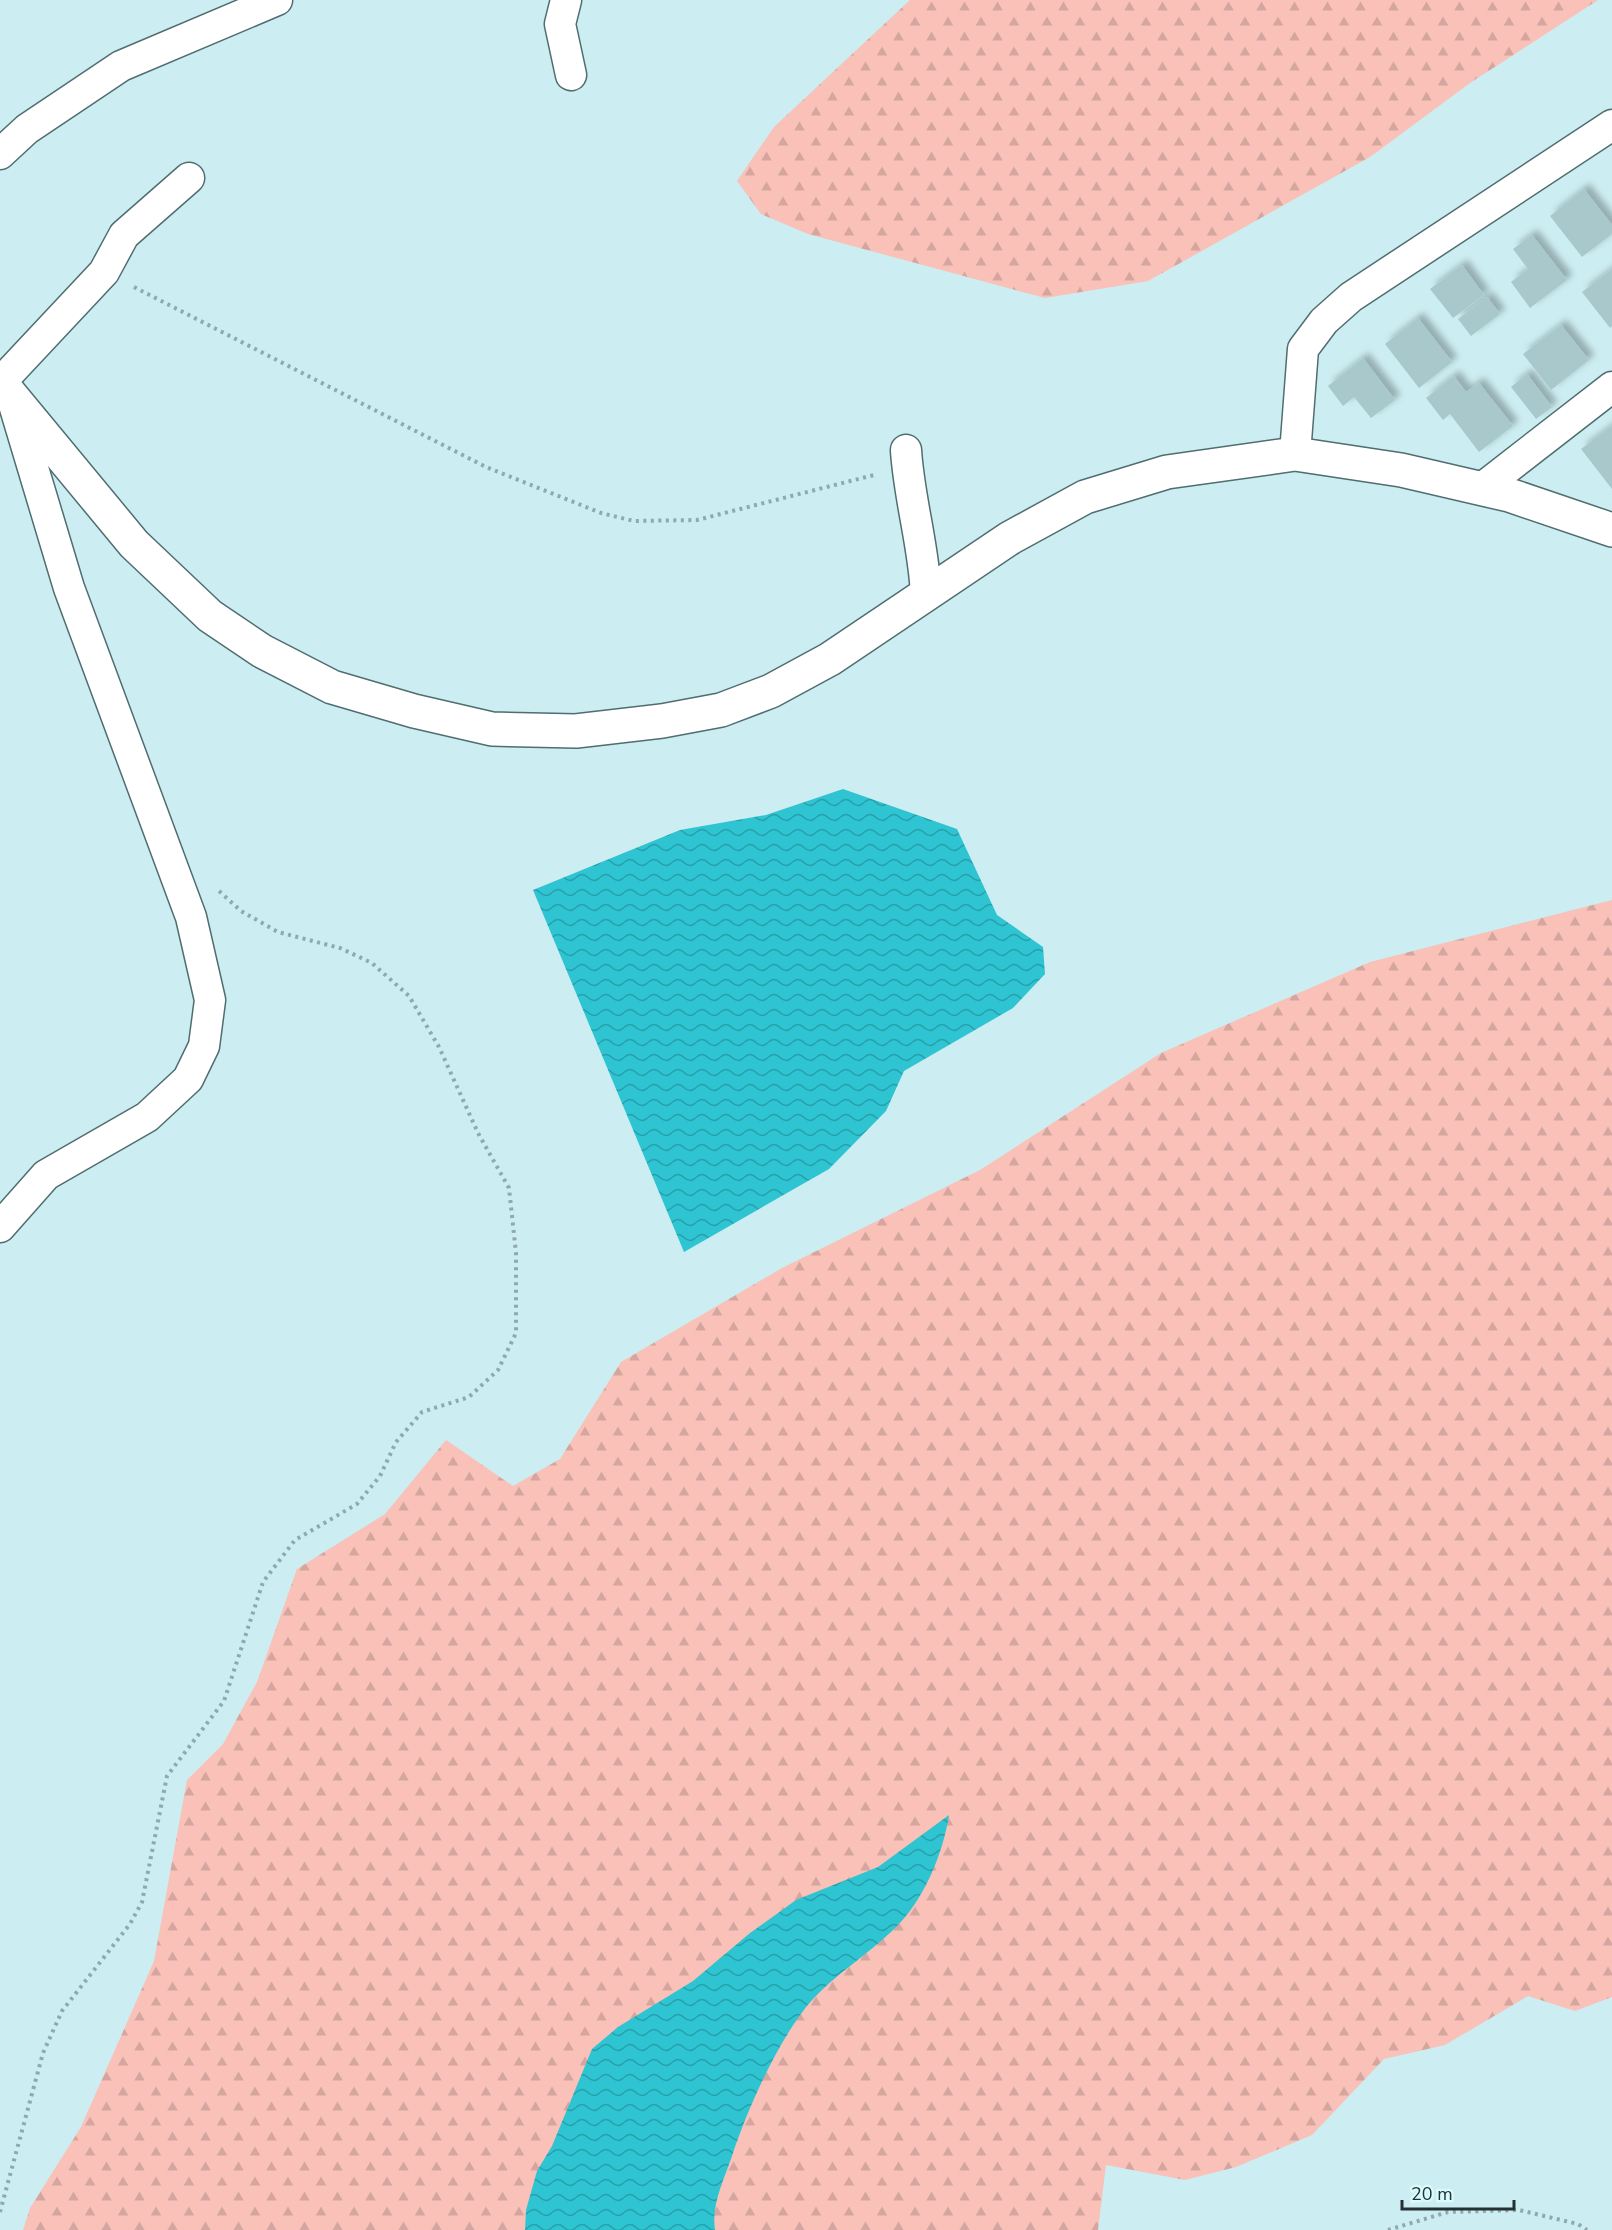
<svg xmlns="http://www.w3.org/2000/svg" width="1612" height="2230" viewBox="0 0 1612 2230" font-family="'Nunito Sans',sans-serif">
  <style>
    .forest { fill: url(#forest-firs) }
    .water { fill: url(#water-waves) }
    .building { fill: #a8c8cc; filter: url(#shadow) }
    .lines { fill: none; stroke-linecap: round; stroke-linejoin: round }
    .street-casing { stroke: #506d70; stroke-width: 33 }
    .secondary-casing { stroke: #506d70; stroke-width: 36 }
    .path { stroke: #8fa9ac; stroke-width: 4; stroke-dasharray: 3 4.5; stroke-linecap: butt }
    .street { stroke: #fff; stroke-width: 30 }
    .secondary { stroke: #fff; stroke-width: 33 }
  </style>
  <defs>
    <pattern id="forest-firs" width="22" height="20" patternUnits="userSpaceOnUse" patternTransform="scale(1.5)"><rect width="22" height="20" fill="#f9c1b8"/><path d="M5 1l3.5 6h-7zM16 11l3.5 6h-7z" fill="#d5a69f"/></pattern>
    <pattern id="water-waves" width="16" height="10" patternUnits="userSpaceOnUse" patternTransform="scale(1.5)"><rect width="16" height="10" fill="#2ec4d2"/><path d="M0 5q4-4 8 0t8 0" fill="none" stroke="#27a0ab"/></pattern>
    <filter id="shadow"><feDropShadow dx="5.5" dy="-5.5" stdDeviation="3" flood-color="#0004"/></filter>
  </defs>
  <rect width="100%" height="100%" fill="#ccedf1"/>
  <g class="forest">
    <path d="M 910,0 L 1598,0 L 1470,83 L 1370,157 L 1148,281 L 1045,298 L 808,234 L 761,214 L 737,181 L 774,127 Z"/>
    <path d="M 1612,900 L 1612,1997 L 1575,2011 L 1528,1996 L 1445,2045 L 1384,2059 L 1312,2135 L 1236,2167 L 1185,2180 L 1106,2165 L 1098,2230 L 23,2230 L 30,2208 L 81,2127 L 154,1961 L 187,1780 L 223,1744 L 257,1682 L 297,1569 L 385,1514 L 446,1440 L 513,1486 L 560,1459 L 621,1362 L 782,1268 L 980,1170 L 1161,1053 L 1370,962 Z"/>
  </g>
  <g class="water">
    <path d="M 843,789 L 957,829 L 997,915 L 1043,947 L 1045,974 L 1013,1008 L 904,1071 L 886,1111 L 829,1169 L 684,1252 L 533,890 L 680,830 L 766,815 Z"/>
    <path d="M 949,1815 C 943,1854 923,1903 892,1931 C 867,1955 836,1974 813,1999 C 780,2035 747,2110 732,2156 C 724,2180 711,2204 715,2230 L 525,2230 L 526,2210 L 537,2171 L 552,2146 L 592,2049 L 618,2027 L 693,1981 L 750,1933 L 796,1900 L 878,1867 Z"/>
  </g>
  <g class="building">
    <path d="M 1584,189 L 1612,225 L 1612,234 L 1582,257 L 1550,216 Z"/>
    <path d="M 1532,235 L 1567,280 L 1530,308 L 1511,282 L 1528,269 L 1513,249 Z"/>
    <path d="M 1462,265 L 1484,295 L 1453,318 L 1430,289 Z"/>
    <path d="M 1612,269 L 1612,326 L 1610,328 L 1582,292 Z"/>
    <path d="M 1487,297 L 1500,314 L 1471,336 L 1458,319 Z"/>
    <path d="M 1418,318 L 1452,362 L 1419,388 L 1385,344 Z"/>
    <path d="M 1561,325 L 1589,360 L 1551,390 L 1523,354 Z"/>
    <path d="M 1363,358 L 1395,400 L 1371,418 L 1354,397 L 1343,406 L 1328,386 Z"/>
    <path d="M 1527,374 L 1552,407 L 1536,419 L 1511,387 Z"/>
    <path d="M 1454,376 L 1466,392 L 1479,383 L 1513,426 L 1479,452 L 1450,414 L 1443,420 L 1426,398 Z"/>
    <path d="M 1612,426 L 1612,489 L 1581,449 Z"/>
  </g>
  <g class="lines">
    <defs>
      <g id="street">
        <path d="M 566,0 L 560,24 L 571,75"/>
        <path d="M 0,154 L 27,129 L 121,66 L 277,0"/>
        <path d="M 0,383 L 104,272 L 124,235 L 189,178"/>
        <path d="M 906,450 C 909,499 924,546 926,595"/>
        <path d="M 1295,454 L 1303,349 L 1324,321 L 1351,297 L 1612,125"/>
        <path d="M 1482,488 L 1612,387"/>
        <path d="M 0,1227 L 46,1175 L 147,1117 L 188,1079 L 204,1046 L 210,1000 L 191,917 L 69,588 L 12,398"/>
      </g>
      <path id="secondary" d="M 0,382 L 134,544 L 210,616 L 262,651 L 332,687 L 414,711 L 492,729 L 576,731 L 662,721 L 721,710 L 771,691 L 830,659 L 1010,538 L 1085,497 L 1167,472 L 1295,454 L 1401,470 L 1509,495 L 1612,530"/>
    </defs>
    <use href="#street" class="street-casing"/>
    <use href="#secondary" class="secondary-casing"/>
    <g class="path">
      <path d="M 134,287 L 486,467 L 601,513 L 634,521 L 697,520 L 874,475"/>
      <path d="M 0,2212 L 43,2053 L 62,2011 L 130,1924 L 142,1902 L 167,1776 L 224,1701 L 263,1582 L 295,1540 L 357,1504 L 380,1476 L 396,1442 L 422,1412 L 469,1397 L 498,1370 L 516,1333 L 516,1253 L 509,1188 L 478,1133 L 439,1047 L 409,996 L 372,963 L 340,948 L 278,932 L 241,911 L 219,891"/>
      <path d="M 1388,2230 L 1448,2212 L 1519,2210 L 1578,2224 L 1587,2230"/>
    </g>
    <use href="#street" class="street"/>
    <use href="#secondary" class="secondary"/>
  </g>
  <path d="M1402 2200v9h112v-9" fill="none" stroke="#243132" stroke-width="3"/>
  <text x="1411" y="2200" font-size="18" fill="#243132" stroke="#d9fbfe" stroke-width="4.5" paint-order="stroke">20 m</text>
</svg>
